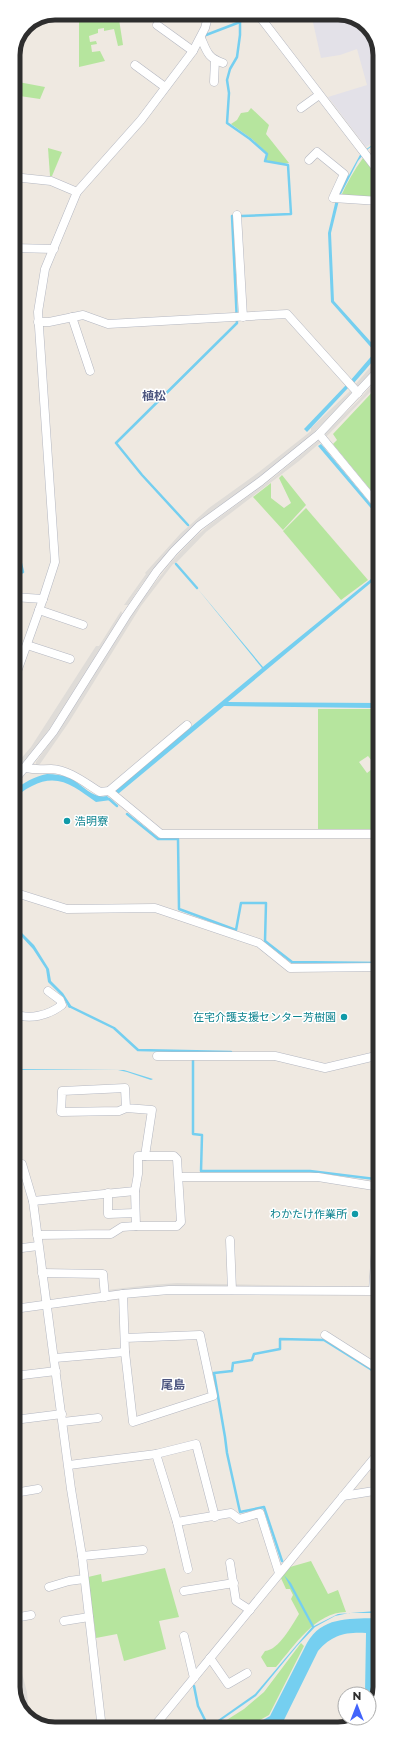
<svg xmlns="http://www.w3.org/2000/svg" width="393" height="1742" viewBox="0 0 393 1742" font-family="Montserrat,'Noto Sans JP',sans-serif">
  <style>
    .industrial { fill: #e3e1e8 }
    .green { fill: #b6e59e; fill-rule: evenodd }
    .plaza { fill: #dfdcd8 }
    .water { fill: #75cff0 }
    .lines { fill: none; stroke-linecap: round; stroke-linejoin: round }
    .stream { stroke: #75cff0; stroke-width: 2.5 }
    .minor-casing { stroke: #b4b7c1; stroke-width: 9 }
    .highway-casing { stroke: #c9c9c9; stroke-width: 13 }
    .minor { stroke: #fff; stroke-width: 8 }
    .highway { stroke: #ffa35c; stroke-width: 12 }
    .culture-dot { fill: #0f9aa8; stroke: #fff; stroke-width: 1.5 }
    .labels { text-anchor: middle; stroke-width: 3; stroke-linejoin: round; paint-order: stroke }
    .culture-label { font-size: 11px; fill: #0d838f; stroke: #fff; text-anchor: end }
    .neighbourhood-label { font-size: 12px; font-weight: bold; fill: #4d5680; stroke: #fff }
    .rim { fill: none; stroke: #2e2e2e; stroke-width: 5 }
  </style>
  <rect width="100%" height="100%" fill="#efe9e1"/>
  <path class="industrial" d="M 325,13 L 343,13 L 366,24 L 379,47 L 379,138 L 366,147 L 328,97 L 367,85 L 357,49 L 340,55 L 321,58 L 312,18 Z"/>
  <g class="green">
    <path d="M 109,13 L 118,13 L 123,45 L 118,46 L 114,29 L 104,31 L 104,28 L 98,29 L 98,33 L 89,36 L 90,42 L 96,41 L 97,44 L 91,45 L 92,52 L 100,51 L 105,61 L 79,67 L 79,22 Z"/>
    <path d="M 13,81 L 45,87 L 40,99 L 13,95 Z"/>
    <path d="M 251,108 L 269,125 L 266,134 L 289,163 L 281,164 L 266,160 L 267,153 L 252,139 L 231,124 L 237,120 L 241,113 L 248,112 Z"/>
    <path d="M 48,148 L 62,152 L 52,176 L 50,176 Z"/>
    <path d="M 363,158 L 379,179 L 379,198 L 341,196 C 347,183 354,170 363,158 Z"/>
    <path d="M 379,385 L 379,500 L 333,444 L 337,440 L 333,434 Z"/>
    <path d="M 282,475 L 306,505 L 283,530 L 253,497 L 271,483 L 271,498 L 284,508 L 291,503 L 279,478 Z"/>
    <path d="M 306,508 L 368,580 L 341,600 L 283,531 Z"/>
    <path d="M 318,709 L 373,709 L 374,735 L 380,736 L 380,829 L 318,829 ZM 368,756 L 376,766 L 367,773 L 359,762 Z"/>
    <path d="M 311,1561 L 328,1594 L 338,1590 L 346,1612 C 316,1612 294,1646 276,1667 L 267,1667 L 261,1657 L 265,1651 C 279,1650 292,1625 299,1614 L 291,1599 L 293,1595 L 290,1589 L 286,1589 L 280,1576 L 290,1567 Z"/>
    <path d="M 165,1568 L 179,1617 L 159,1621 L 166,1649 L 124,1661 L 117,1634 L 96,1638 L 88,1577 L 101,1574 L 102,1582 Z"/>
    <path d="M 301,1643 L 304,1646 L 269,1715 L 245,1728 L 214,1728 L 244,1709 L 264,1692 Z"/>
  </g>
  <g class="plaza">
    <path d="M 379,357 L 379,365 L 359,388 L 354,386 Z"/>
    <path d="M 379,377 L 379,383 L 326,437 L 325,433 L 358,401 Z"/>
    <path d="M 350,391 L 352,395 L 308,438 L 274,466 L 202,519 L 168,552 L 142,584 L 128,605 L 124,605 L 146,574 L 145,573 L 181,533 L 209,508 L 259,472 L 311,431 L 311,428 Z"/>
    <path d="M 319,440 L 321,442 L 299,461 L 206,532 L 176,563 L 173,564 L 141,606 L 69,722 L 40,764 L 36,766 L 36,762 L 61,727 L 140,602 L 172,561 L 193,539 L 209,525 L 273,478 Z"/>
    <path d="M 121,611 L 122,613 L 121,616 L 52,725 L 35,750 L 13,775 L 13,768 L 31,747 L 96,646 L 99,646 Z"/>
    <path d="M 177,1283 L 265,1285 L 369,1287 L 369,1288 L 109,1293 L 107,1290 L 150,1285 Z"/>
    <path d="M 16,1651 L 27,1692 L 29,1718 L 24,1714 L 20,1683 L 15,1667 L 14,1652 Z"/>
  </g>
  <g class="water">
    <path d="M 379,140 L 379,142 L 368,149 L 358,161 L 340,196 L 331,233 L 334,301 L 379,351 L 379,354 L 353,384 L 350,381 L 375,352 L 331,302 L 328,233 L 337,195 L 346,177 L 349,175 L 361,153 Z"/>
    <path d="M 346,385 L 348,388 L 307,432 L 304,429 Z"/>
    <path d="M 321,444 L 379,514 L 379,576 L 228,702 L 379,703 L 380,735 L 376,734 L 374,708 L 224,706 L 118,794 L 115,790 L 262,668 L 197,588 L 263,667 L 376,575 L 377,518 L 375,513 L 318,446 Z"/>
    <path d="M 47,774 C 55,774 62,775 70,778 C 82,784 92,799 107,796 L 111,800 L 96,802 C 75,787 58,772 32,786 C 24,790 18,794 13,802 L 13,791 C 23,783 35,776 47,774 Z"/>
    <path d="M 13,905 L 22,933 L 34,945 L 49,969 L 51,981 L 63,993 L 72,1007 L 69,1008 L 63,997 L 48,982 L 46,969 L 33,949 L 22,937 L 13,912 Z"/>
    <path d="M 13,1069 L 124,1070 L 153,1079 L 151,1080 L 127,1072 L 118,1070 L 13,1070 Z"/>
    <path d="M 377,1495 L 380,1495 L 376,1618 L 380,1618 L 380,1633 L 376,1634 L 375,1701 L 370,1714 L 369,1694 L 365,1694 L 366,1633 C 345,1632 332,1635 318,1651 L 281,1726 L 276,1728 L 249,1728 L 270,1716 L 307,1643 C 322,1617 347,1619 375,1618 L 376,1613 L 349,1613 L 335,1616 L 315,1627 L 297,1646 L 256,1696 L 210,1728 L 204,1727 L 200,1728 L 204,1726 L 208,1727 L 255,1694 L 312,1627 L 284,1575 L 291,1583 L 314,1626 L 338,1614 L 376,1611 Z"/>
  </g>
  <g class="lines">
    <g class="stream">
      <path d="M 240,13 L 240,35 L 237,57 L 230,69 L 227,80 L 229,93 L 227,123 L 250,139 L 267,154 L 265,161 L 288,165 L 291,214 L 242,216"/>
      <path d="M 25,25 L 27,25"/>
      <path d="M 206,35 L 240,22"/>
      <path d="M 13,70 L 17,47"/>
      <path d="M 13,433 L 18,467 L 19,487 L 13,487"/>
      <path d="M 188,525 L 142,475 L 116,443 L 237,323 L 232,216"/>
      <path d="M 13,530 L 23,572 L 13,576"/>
      <path d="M 176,564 L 197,588"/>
      <path d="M 109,799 L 117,806"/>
      <path d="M 127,814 L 158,839 L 178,839 L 179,909 L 236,930 L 241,903 L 266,903 L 265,941 L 292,962 L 380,963"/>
      <path d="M 69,1006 L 114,1028 L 138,1050 L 231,1052"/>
      <path d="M 193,1060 L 193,1134 L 202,1135 L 201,1171 L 310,1171 L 375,1179"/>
      <path d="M 282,1561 L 264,1507 L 240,1512 L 227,1453 L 225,1437 L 214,1373 L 232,1371 L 233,1363 L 252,1360 L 254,1354 L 280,1349 L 280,1339 L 324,1340 L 380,1375"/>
      <path d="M 194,1686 L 198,1706 L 206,1722"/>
    </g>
    <defs>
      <g id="minor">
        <path d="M 257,13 L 379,172"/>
        <path d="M 157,25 L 193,51"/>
        <path d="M 201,38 C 207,52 208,58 223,63"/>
        <path d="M 135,65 L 165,87"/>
        <path d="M 13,78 L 14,78"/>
        <path d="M 214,82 L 215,60"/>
        <path d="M 301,108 L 319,95"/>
        <path d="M 309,160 L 317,152 L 344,174 L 333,198 L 379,201"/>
        <path d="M 13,177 L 51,181 L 77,192"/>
        <path d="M 237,215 L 243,317"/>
        <path d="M 13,248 L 54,249"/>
        <path d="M 72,317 L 90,371"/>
        <path d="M 38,322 L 49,322 L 83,315 L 108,324 L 287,314 L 358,393"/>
        <path d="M 319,434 L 379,507"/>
        <path d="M 13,597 L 43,599"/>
        <path d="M 39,610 L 83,625"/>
        <path d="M 27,645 L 70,659"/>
        <path d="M 13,683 L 43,599 L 55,562 L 38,312 L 45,269 L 77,192 L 141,120 L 193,51 L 205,28 L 209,13"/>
        <path d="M 26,768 C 36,770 41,769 51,769 C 70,770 85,783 100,792 L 109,791 L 187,725"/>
        <path d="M 13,782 L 53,732 L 126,616 L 157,571 L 174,551 L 199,526 L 261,481 L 319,434 L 379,370"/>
        <path d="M 109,791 L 161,834 L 380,834"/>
        <path d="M 13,892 L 67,909 L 155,908 L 259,943 L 290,968 L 380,967"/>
        <path d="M 13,1013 C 29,1021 49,1015 62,1005 L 60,1000 L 48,991"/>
        <path d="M 157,1056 L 275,1056 L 325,1068 L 380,1055"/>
        <path d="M 126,1108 L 125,1088 L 62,1091 L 61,1112 L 119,1111 L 126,1108 L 152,1110 L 145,1156"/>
        <path d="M 138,1156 L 174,1156 L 177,1159 L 181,1222 L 177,1226 L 136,1226 L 135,1191 L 138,1174 Z"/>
        <path d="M 22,1164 L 33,1201 L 71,1489 L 82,1556 L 102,1729"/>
        <path d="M 179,1177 L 318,1177 L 380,1187"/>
        <path d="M 108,1193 L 108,1214 L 135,1213"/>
        <path d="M 33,1201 L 135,1191"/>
        <path d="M 37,1235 L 111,1234 L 122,1227 L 136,1226"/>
        <path d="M 230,1240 L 232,1290"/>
        <path d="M 14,1249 L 38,1246"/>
        <path d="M 42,1273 L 103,1274 L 105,1297"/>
        <path d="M 373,1291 L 380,1187"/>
        <path d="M 123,1294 L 125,1352 L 133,1422 L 213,1396 L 200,1335 L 125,1338"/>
        <path d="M 14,1309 L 123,1294 L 169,1290 L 373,1291 L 380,1293"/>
        <path d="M 325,1335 L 380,1370"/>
        <path d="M 55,1358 L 125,1352"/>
        <path d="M 14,1376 L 56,1371"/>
        <path d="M 14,1420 L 62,1414"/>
        <path d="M 63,1422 L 98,1418"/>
        <path d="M 156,1454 L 196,1444 L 215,1517"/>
        <path d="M 69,1465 L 156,1454 L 177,1522 L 231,1513 L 239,1519 L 260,1513 L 279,1573"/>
        <path d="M 14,1493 L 38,1489"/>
        <path d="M 343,1496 L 380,1490"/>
        <path d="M 177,1522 L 188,1569"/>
        <path d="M 82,1556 L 143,1550"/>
        <path d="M 230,1563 L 236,1601 L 250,1610"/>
        <path d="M 49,1587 L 69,1581 L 84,1579"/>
        <path d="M 184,1591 L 234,1583"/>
        <path d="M 14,1618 L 31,1615"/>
        <path d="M 64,1621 L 89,1617"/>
        <path d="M 184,1636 L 194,1678"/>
        <path d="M 210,1658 L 228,1684 L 247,1673"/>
        <path d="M 152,1729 L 380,1451"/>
      </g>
      <path id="highway" d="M 14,1684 L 16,1699"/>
    </defs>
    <use href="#minor" class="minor-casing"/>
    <use href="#highway" class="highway-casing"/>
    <use href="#minor" class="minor"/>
    <use href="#highway" class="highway"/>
  </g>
  <g class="culture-dot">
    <circle cx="67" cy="821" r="4"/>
    <circle cx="344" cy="1017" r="4"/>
    <circle cx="355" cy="1214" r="4"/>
  </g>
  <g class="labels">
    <g class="culture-label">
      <text x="75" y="825" text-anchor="start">浩明寮</text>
      <text x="336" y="1021">在宅介護支援センター芳樹園</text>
      <text x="347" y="1218">わかたけ作業所</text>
    </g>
    <g class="neighbourhood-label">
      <text x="154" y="400">植松</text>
      <text x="173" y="1389">尾島</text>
    </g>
  </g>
  <path d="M0 0H393V1742H0ZM55 20H338A35 35 0 0 1 373 55V1687A35 35 0 0 1 338 1722H55A35 35 0 0 1 20 1687V55A35 35 0 0 1 55 20Z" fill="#fff" fill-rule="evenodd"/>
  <path class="rim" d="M55 20H338A35 35 0 0 1 373 55V1687A35 35 0 0 1 338 1722H55A35 35 0 0 1 20 1687V55A35 35 0 0 1 55 20Z"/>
  <g transform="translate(357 1706)"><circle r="19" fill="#ffffff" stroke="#ababab"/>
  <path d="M0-3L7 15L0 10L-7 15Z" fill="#4264fb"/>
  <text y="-6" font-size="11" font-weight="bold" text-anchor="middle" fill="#2e2e2e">N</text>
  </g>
</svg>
